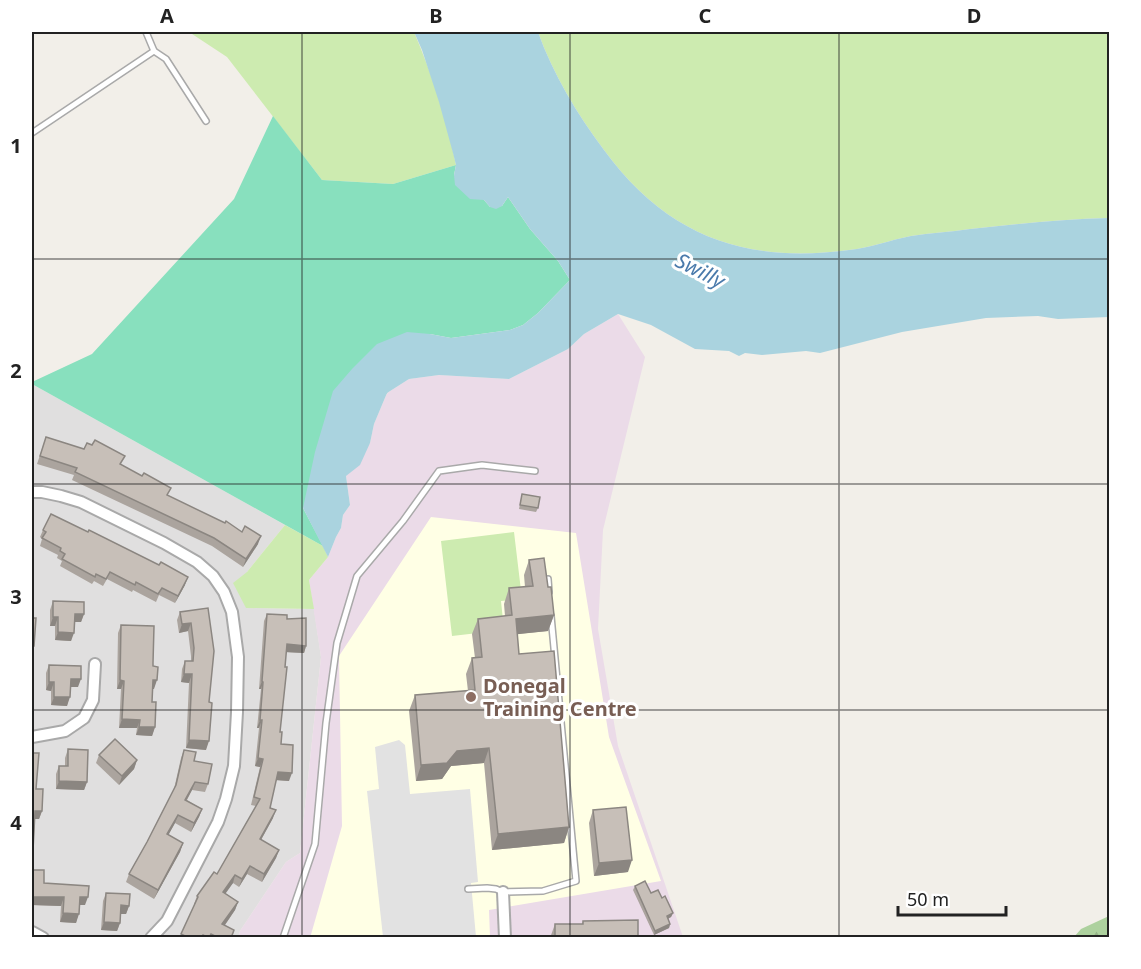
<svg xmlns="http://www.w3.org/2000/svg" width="1141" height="969" viewBox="0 0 1141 969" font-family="'Noto Sans',sans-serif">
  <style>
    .residential { fill: #e0dfdf }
    .industrial { fill: #ebdbe8 }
    .education { fill: #ffffe5 }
    .grass { fill: #cdebb0 }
    .forest { fill: url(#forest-firs) }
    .pitch { fill: #88e0be }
    .parking { fill: #e2e2e2 }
    .water { fill: #aad3df }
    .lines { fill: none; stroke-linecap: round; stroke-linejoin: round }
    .lane-casing { stroke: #a9a9a9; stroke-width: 8 }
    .street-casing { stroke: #a9a9a9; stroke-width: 14 }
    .lane { stroke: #fff; stroke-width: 5 }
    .street { stroke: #fff; stroke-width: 10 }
    .wall { fill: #aba49e }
    .shaded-wall { fill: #8b8681 }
    .building { fill: #c7bfb8; stroke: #8b8681; stroke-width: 1.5 }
    .grid { fill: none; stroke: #222; stroke-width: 1.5; stroke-opacity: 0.55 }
    .education-dot { fill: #8d6e63; stroke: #fff; stroke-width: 2 }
    .labels { text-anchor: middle; stroke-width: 6; stroke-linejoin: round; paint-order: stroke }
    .education-label { font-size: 20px; font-weight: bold; fill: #785e54; stroke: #fff; text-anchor: start }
    .water-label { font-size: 21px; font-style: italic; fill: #4a7aab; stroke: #fff }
    .neatline { fill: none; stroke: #222; stroke-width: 2 }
    .grid-label { font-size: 20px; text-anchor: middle; font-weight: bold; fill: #222 }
  </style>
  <defs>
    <pattern id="forest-firs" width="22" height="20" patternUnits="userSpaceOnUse" patternTransform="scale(1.5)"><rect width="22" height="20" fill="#add19e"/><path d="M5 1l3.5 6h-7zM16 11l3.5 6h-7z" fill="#95b388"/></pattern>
  </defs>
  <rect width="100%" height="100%" fill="#f2efe9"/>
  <path class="residential" d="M 32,384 L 285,525 L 247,572 L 246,608 L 314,609 L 321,657 L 300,853 L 286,862 L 240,931 L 238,937 L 32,937 Z"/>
  <path class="industrial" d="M 618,314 L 645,357 L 603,530 L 598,629 L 618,746 L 683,937 L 238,938 L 240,931 L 286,862 L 300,853 L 321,657 L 309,580 L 328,557 L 336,537 L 341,528 L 343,515 L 350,505 L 346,476 L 370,443 L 374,424 L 387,393 L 409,379 L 439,375 L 509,379 L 568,349 L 584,334 Z"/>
  <path class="education" d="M 431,517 L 576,533 L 609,737 L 661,881 L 489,910 L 490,937 L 310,938 L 342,826 L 339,656 Z"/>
  <g class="grass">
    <path d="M 189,32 L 414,32 C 432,74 447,120 456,165 L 393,184 L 322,180 L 227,57 Z"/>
    <path d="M 538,32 L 1109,32 L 1109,218 C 1063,219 1016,224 970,229 C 950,232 930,233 911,236 C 890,240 870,248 849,250 C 745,264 667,236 604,150 C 577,114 553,74 538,32 Z"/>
    <path d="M 285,525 L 323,546 L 328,557 L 309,580 L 314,609 L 246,608 L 233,583 L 247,572 Z"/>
    <path d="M 514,532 L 522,599 L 501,601 L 504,630 L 452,636 L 441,541 Z"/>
  </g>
  <path class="forest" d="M 1109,916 L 1109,937 L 1074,937 L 1081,929 Z"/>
  <path class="pitch" d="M 273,116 L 322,180 L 393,184 L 456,165 L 454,175 L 484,200 L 490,207 L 502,206 L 508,197 L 530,229 L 558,261 L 570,280 L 538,313 L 523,325 L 510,330 L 451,338 L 430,334 L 303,508 L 323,546 L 32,384 L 32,382 L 92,354 L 234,199 Z"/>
  <path class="parking" d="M 399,740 L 405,745 L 410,794 L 470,789 L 478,882 L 471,883 L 476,937 L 383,937 L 367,791 L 379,789 L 375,747 Z"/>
  <path class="water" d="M 414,32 L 538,32 C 553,74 577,114 604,150 C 667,236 745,264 849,250 C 870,248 890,240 911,236 C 930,233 950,232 970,229 C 1016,224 1063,219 1109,218 L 1109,317 L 1058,319 L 1038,316 L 986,318 L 902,332 L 820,353 L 806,351 L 762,355 L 745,353 L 739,356 L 729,351 L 695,349 L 651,325 L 618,314 L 584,334 L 568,349 L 509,379 L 439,375 L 409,379 L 387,393 L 374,424 L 370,443 L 360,465 L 346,476 L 350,505 L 343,515 L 341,528 L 336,537 L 328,557 L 303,508 L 315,452 L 333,391 L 352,369 L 377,344 L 407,332 L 430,334 L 451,338 L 510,330 L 523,325 L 538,313 L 570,280 L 558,261 L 530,229 L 508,197 L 502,206 L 496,209 L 490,207 L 484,200 L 470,199 L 455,185 L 454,175 L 456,165 L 453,153 L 439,102 L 422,50 Z"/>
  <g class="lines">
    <defs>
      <g id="lane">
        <path d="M 146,32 L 154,51 L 166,59 L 206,121"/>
        <path d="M 32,133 L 154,51"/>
        <path d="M 548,579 L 549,592"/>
        <path d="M 468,889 L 487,888 L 496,889 L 503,892 L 543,891 L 576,881 L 551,616"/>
        <path d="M 283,938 L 315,844 L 326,723 L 337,643 L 357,576 L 403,521 L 439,471 L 482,465 L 535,471"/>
      </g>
      <g id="street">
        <path d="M 32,492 L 42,492 L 61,496 L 81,502 L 164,543 L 197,562 L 213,576 L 224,592 L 232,612 L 238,657 L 237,712 L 234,766 L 226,799 L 218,822 L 167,921 L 151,938"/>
        <path d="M 32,737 L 65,731 L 84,718 L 93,700 L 95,664"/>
        <path d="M 503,892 L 505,938"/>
        <path d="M 32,932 L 43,938"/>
      </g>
    </defs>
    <use href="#lane" class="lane-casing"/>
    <use href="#street" class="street-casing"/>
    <use href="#lane" class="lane"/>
    <use href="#street" class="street"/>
  </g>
  <g class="wall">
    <path d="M 46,437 L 122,465 L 168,496 L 258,544 L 243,567 L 212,546 L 72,480 L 74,475 L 37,464 Z"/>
    <path d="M 522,494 L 538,508 L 536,512 L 519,509 Z"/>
    <path d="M 43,530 L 185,585 L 175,603 L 159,595 L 156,602 L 133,590 L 132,592 L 107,579 L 103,586 L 94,581 L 92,584 L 60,566 L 62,561 L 57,558 L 58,555 L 40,546 L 42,539 L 40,537 Z"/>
    <path d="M 529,560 L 548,587 L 554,615 L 548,631 L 517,634 L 519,654 L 569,827 L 564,843 L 492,850 L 484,763 L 451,766 L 442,779 L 416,781 L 409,711 L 415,695 L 468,691 L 466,674 L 472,658 L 475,658 L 472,634 L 478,619 L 505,616 L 504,604 L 509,588 L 525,587 L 524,575 Z"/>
    <path d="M 53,601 L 84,614 L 81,622 L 75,622 L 71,641 L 55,640 L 55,626 L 50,626 L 50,610 Z"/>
    <path d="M 208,608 L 209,702 L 206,750 L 186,748 L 189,683 L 181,682 L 182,669 L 185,661 L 191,661 L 191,656 L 188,631 L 179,633 L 177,620 L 180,612 Z"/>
    <path d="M 267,614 L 287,619 L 306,646 L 304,653 L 286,652 L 280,732 L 281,744 L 289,781 L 276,780 L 270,808 L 273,818 L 261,840 L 279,850 L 276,858 L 262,882 L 247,874 L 239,887 L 233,883 L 225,893 L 238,902 L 235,910 L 225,925 L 234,930 L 232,938 L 180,938 L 195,904 L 194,904 L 197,896 L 217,874 L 256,806 L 251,805 L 260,767 L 255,766 L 259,728 L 257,728 L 261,689 L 259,689 L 264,621 Z"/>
    <path d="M 121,625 L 153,663 L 154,689 L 152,689 L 152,702 L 155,727 L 152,736 L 136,735 L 137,728 L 119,728 L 121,689 L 117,689 L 118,633 Z"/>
    <path d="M 49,665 L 78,687 L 70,687 L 67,706 L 51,705 L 51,691 L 46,690 L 46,673 Z"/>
    <path d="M 68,749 L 87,782 L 84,790 L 56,789 L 56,774 L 59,766 L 65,766 L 65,758 Z"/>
    <path d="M 184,750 L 194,761 L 208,784 L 205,792 L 192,790 L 187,800 L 202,809 L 199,817 L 191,832 L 175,823 L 168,835 L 183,843 L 180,852 L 154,899 L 126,882 L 129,874 L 147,842 L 174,789 L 181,758 Z"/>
    <path d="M 32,753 L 36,789 L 42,811 L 39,819 L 35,819 L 32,870 L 44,883 L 85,905 L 80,905 L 76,923 L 60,922 L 61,906 L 32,905 Z"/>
    <path d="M 99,755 L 137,760 L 134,769 L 119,785 L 96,763 Z"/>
    <path d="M 593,810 L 628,872 L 594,876 L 589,823 Z"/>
    <path d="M 635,886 L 662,898 L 673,913 L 671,917 L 668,919 L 670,924 L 669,928 L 654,935 L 633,890 Z"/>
    <path d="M 106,893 L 129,906 L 126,914 L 121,914 L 120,923 L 117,931 L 101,930 L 103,901 Z"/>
    <path d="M 583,921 L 638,938 L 550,938 L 555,924 L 582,924 Z"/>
  </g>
  <g class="shaded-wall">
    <path d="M 261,536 L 258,544 L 243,567 L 246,559 Z"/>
    <path d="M 188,577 L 185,585 L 175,603 L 178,596 Z"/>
    <path d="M 75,614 L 84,614 L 81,622 L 72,622 Z"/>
    <path d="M 554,615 L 548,631 L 510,635 L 516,619 Z"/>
    <path d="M 53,617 L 58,617 L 55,626 L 50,626 Z"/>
    <path d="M 191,623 L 188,631 L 179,633 L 182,624 Z"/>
    <path d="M 58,632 L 74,633 L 71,641 L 55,640 Z"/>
    <path d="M 287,644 L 306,646 L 304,653 L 284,652 Z"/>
    <path d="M 184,674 L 192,674 L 189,683 L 181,682 Z"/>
    <path d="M 71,679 L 81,679 L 78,687 L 68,687 Z"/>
    <path d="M 120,680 L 124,681 L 121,689 L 117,689 Z"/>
    <path d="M 153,680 L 157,680 L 154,689 L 150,689 Z"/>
    <path d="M 262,681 L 263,682 L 261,689 L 259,689 Z"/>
    <path d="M 49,682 L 54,682 L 51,691 L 46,690 Z"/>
    <path d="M 54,697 L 70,697 L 67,706 L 51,705 Z"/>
    <path d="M 122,719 L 140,720 L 137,728 L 119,728 Z"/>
    <path d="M 260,720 L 262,720 L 259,728 L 257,728 Z"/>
    <path d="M 139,727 L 155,727 L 152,736 L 136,735 Z"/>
    <path d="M 189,740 L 209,741 L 206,750 L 186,748 Z"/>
    <path d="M 489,748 L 484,763 L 451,766 L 442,779 L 416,781 L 421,765 L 457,751 Z"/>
    <path d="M 258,758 L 263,759 L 260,767 L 255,766 Z"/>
    <path d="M 137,760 L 134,769 L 119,785 L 122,776 Z"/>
    <path d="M 278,772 L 292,773 L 289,781 L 275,780 Z"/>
    <path d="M 59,781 L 87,782 L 84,790 L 56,789 Z"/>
    <path d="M 195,782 L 192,790 L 182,808 L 185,800 Z"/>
    <path d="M 202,809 L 199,817 L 191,832 L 194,823 Z"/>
    <path d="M 276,810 L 273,818 L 257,847 L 260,839 Z"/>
    <path d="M 35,811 L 42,811 L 39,819 L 32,819 Z"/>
    <path d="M 178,815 L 175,823 L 164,843 L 167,834 Z"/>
    <path d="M 569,827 L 564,843 L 492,850 L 498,834 Z"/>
    <path d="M 183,843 L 180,852 L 154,899 L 158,890 Z"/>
    <path d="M 279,850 L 276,858 L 262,882 L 264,874 Z"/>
    <path d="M 632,860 L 628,872 L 594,876 L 599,863 Z"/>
    <path d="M 250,866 L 247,874 L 239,887 L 242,879 Z"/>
    <path d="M 235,875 L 233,883 L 221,900 L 223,892 Z"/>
    <path d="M 32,897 L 64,897 L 61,906 L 32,905 Z"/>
    <path d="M 80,897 L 88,897 L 85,905 L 77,905 Z"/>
    <path d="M 238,902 L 235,910 L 220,932 L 222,924 Z"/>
    <path d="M 121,905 L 129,906 L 126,914 L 118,914 Z"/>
    <path d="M 63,913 L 79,914 L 76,923 L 60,922 Z"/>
    <path d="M 673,913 L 671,917 L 665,920 L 667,916 Z"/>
    <path d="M 104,922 L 120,923 L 117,931 L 101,930 Z"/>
    <path d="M 670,924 L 669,928 L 654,935 L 655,931 Z"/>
  </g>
  <g class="building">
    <path d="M 46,437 L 84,449 L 87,443 L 92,445 L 95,440 L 125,456 L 120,464 L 142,476 L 144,473 L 171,488 L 167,495 L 225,523 L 226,521 L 242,532 L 245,526 L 261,536 L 246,559 L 214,538 L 75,472 L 77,468 L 40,456 Z"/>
    <path d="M 522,494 L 540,497 L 538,508 L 520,505 Z"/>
    <path d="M 51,514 L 88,532 L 89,530 L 159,565 L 161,562 L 188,577 L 178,596 L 162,588 L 158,594 L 136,582 L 135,585 L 110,572 L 106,579 L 96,574 L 95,577 L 62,559 L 65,554 L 60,551 L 61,548 L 42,538 L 46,532 L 43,530 Z"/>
    <path d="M 544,558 L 548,587 L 551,587 L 554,615 L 516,619 L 519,654 L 554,651 L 569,827 L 498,834 L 489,748 L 457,751 L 447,763 L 421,765 L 415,695 L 475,690 L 472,658 L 482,657 L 478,619 L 512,615 L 509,588 L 533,586 L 529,560 Z"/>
    <path d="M 53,601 L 84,602 L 84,614 L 75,614 L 74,633 L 58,632 L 58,617 L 53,617 Z"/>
    <path d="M 208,608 L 214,651 L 209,702 L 212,703 L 209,741 L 189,740 L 192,674 L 184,674 L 185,661 L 193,661 L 194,648 L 191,623 L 182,624 L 180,612 Z"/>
    <path d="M 267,614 L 287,615 L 287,619 L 306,618 L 306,646 L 287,644 L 285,667 L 287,667 L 280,732 L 282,732 L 281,744 L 293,745 L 292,773 L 278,772 L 270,808 L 276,810 L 260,839 L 279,850 L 264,874 L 250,866 L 242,879 L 235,875 L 223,892 L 238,902 L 222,924 L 234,930 L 231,938 L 219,938 L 211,934 L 209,938 L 203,935 L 201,938 L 189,938 L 181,934 L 198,897 L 197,896 L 214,872 L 217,874 L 260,799 L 254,797 L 263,759 L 258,758 L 262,720 L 260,720 L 263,682 L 262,681 Z"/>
    <path d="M 32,618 L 36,618 L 34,646 L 32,646 Z"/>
    <path d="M 121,625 L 154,626 L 153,663 L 153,666 L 158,667 L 157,680 L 153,680 L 152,702 L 156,702 L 155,727 L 139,727 L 140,720 L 122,719 L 124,681 L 120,680 Z"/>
    <path d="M 49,665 L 81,666 L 81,679 L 71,679 L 70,697 L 54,697 L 54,682 L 49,682 Z"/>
    <path d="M 115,739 L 137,760 L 122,776 L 99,755 Z"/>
    <path d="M 68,749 L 88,750 L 87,782 L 59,781 L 59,766 L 68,766 Z"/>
    <path d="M 184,750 L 196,752 L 194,761 L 212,764 L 208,784 L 195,782 L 185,800 L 202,809 L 194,823 L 178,815 L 167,834 L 183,843 L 158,890 L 129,874 L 147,842 L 176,785 Z"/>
    <path d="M 32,753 L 39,753 L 36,789 L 43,789 L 42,811 L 35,811 L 32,870 L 44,870 L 44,883 L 89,886 L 88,897 L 80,897 L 79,914 L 63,913 L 64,897 L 32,897 Z"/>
    <path d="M 626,807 L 632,860 L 599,863 L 593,810 Z"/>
    <path d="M 645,881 L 651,893 L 658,890 L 662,898 L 665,896 L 673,913 L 667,916 L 670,924 L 655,931 L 635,886 Z"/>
    <path d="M 106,893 L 130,894 L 129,906 L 121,905 L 120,923 L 104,922 Z"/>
    <path d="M 638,920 L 638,938 L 555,938 L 555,924 L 583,924 L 583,921 Z"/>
  </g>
  <path class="grid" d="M 302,32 L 302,938M 570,32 L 570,938M 839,32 L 839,938M 32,259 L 1110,259M 32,484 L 1110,484M 32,710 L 1110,710"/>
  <circle class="education-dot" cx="471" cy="697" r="6"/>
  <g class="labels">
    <g class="education-label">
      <text x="483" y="693">Donegal<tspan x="483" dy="23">Training Centre</tspan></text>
    </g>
    <g class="water-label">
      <text transform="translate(700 271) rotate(27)" y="7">Swilly</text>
    </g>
  </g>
  <rect width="1141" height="969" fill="none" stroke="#ffffff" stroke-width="66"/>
  <path d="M898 906v9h108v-9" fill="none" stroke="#222222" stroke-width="3"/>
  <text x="907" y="906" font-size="18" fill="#222222" stroke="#ffffff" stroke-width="4.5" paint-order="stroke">50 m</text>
  <rect x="33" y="33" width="1075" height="903" class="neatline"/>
  <g class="grid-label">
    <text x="167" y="23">A</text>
    <text x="436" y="23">B</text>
    <text x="705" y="23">C</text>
    <text x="974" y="23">D</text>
    <text x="16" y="153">1</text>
    <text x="16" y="378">2</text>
    <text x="16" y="604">3</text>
    <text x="16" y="830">4</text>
  </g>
</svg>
